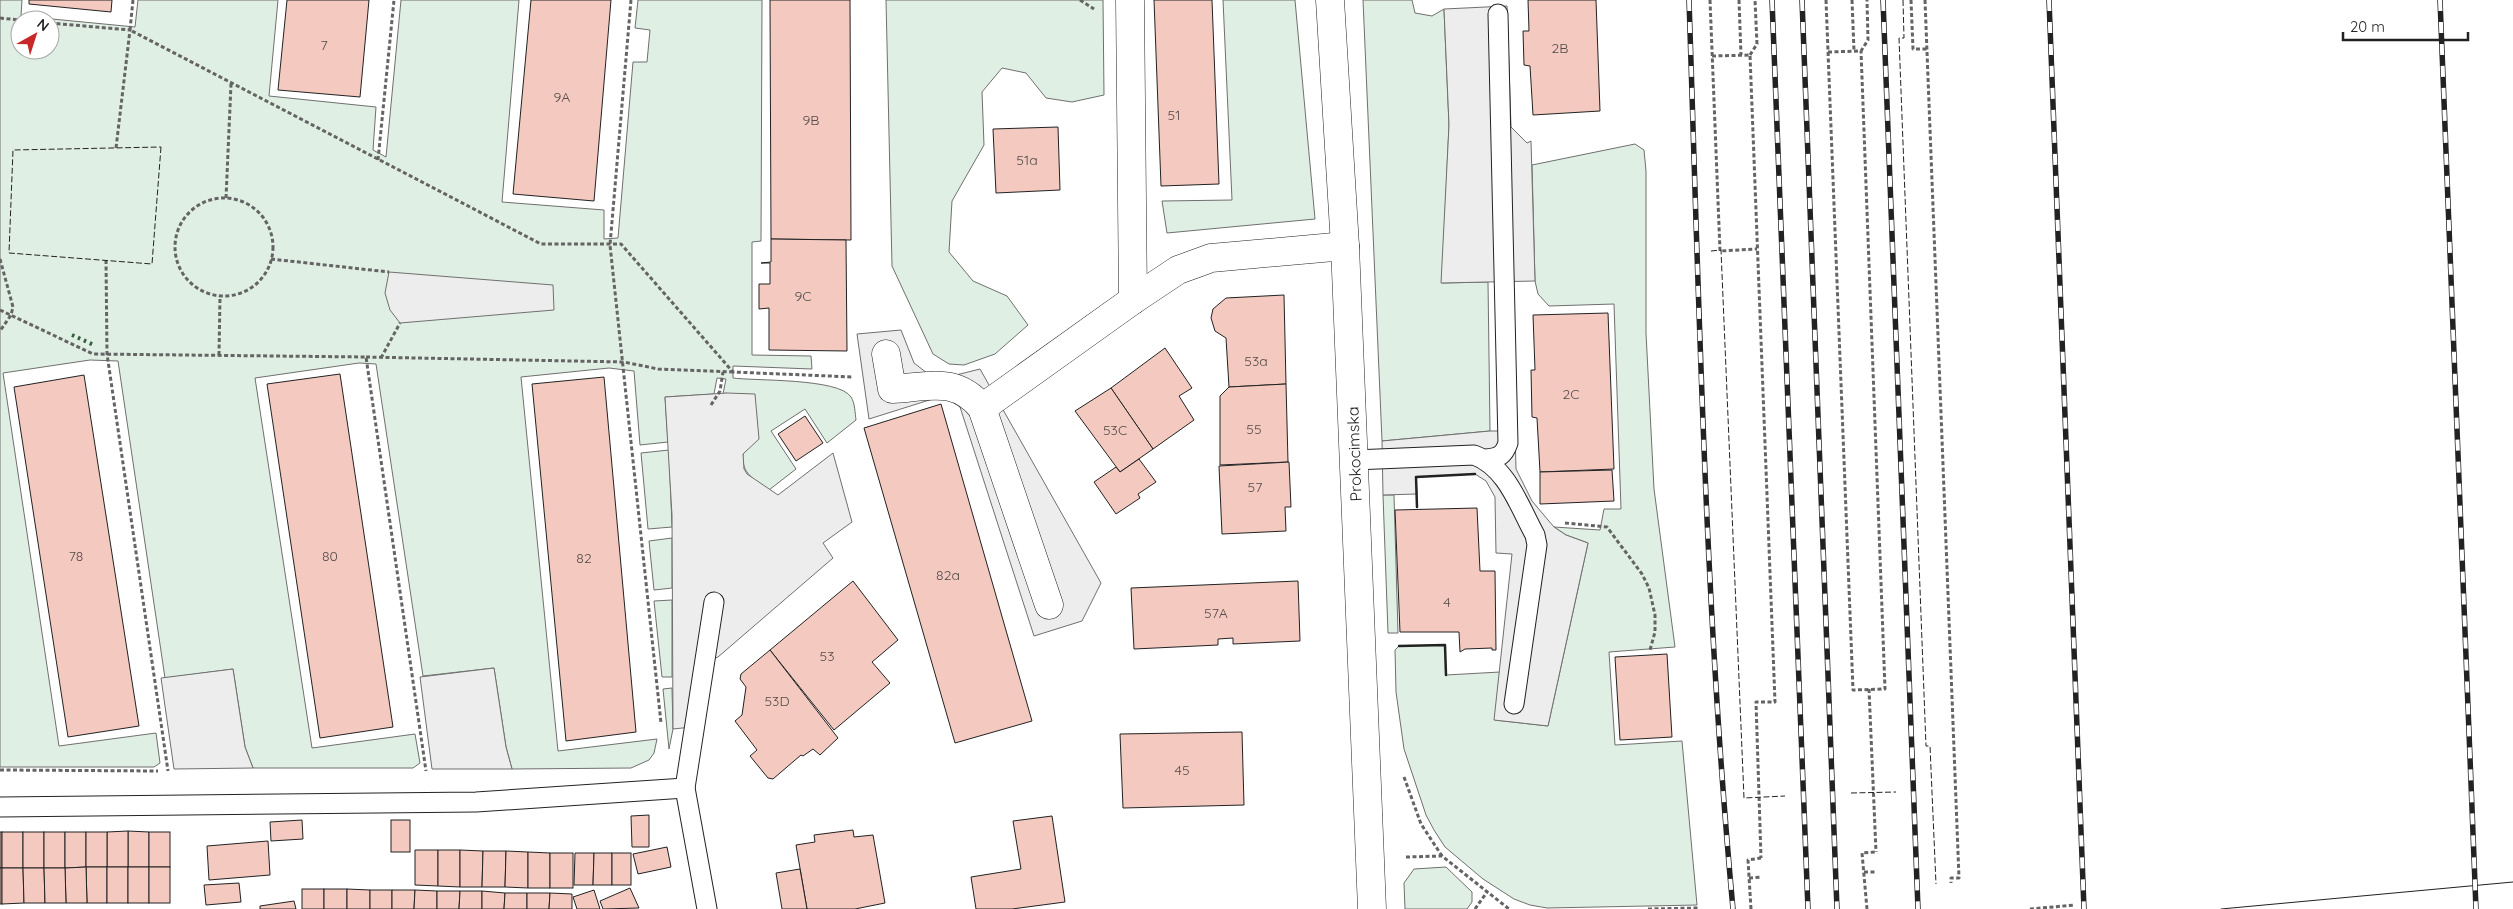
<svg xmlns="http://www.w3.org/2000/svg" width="2513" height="909" viewBox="0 0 2513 909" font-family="Quicksand,sans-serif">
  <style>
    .green { fill: #e0efe3; stroke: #6f6f6f; fill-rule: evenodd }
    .parking { fill: #ededed; stroke: #6f6f6f }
    .building { fill: #f3c9c0; stroke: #222 }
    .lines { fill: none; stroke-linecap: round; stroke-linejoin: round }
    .lane-casing { stroke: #222; stroke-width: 21 }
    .street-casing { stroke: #222; stroke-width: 29 }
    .path { stroke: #646464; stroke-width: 3; stroke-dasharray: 4 2.5; stroke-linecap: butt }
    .lane { stroke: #fff; stroke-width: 19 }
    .street { stroke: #fff; stroke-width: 28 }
    .tram { stroke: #222; stroke-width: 1 }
    .rail-casing { stroke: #222; stroke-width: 5.5 }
    .rail { stroke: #fff; stroke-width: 4; stroke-dasharray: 11; stroke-linecap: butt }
    .path-bridge { stroke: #646464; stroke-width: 3; stroke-dasharray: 4 2.5; stroke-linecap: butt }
    .hedge { stroke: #2f5e38; stroke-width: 4; stroke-dasharray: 2.5 4; stroke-linecap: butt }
    .fence { stroke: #222; stroke-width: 1; stroke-dasharray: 6 2.5; stroke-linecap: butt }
    .wall { stroke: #222; stroke-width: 2.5 }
    .labels { text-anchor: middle; stroke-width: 4; stroke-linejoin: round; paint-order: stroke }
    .number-label { font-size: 14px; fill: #564c4a }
    .street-label { font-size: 16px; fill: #222; stroke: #fff }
  </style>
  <rect width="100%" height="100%" fill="#fff"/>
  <g class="green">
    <path d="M 0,0 L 22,0 L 21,16 L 135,27 L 138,0 L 278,0 L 269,96 L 376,107 L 373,150 L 386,157 L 401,0 L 519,0 L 502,202 L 604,210 L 604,239 L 618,238 L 633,62 L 647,62 L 650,30 L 635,28 L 638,0 L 762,0 L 761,241 L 752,242 L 752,355 L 811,356 L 812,369 L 733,366 L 733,378 C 755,381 839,378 851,397 C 855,403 855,413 856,420 L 827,443 L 805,409 L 771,431 L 796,469 L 769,490 C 755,480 741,474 743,454 L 746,451 L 727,393 L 723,394 L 726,379 L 717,378 L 714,394 L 665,397 L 668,442 L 640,445 L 634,371 L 609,368 L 521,377 L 558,751 L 657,739 L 654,753 L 649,760 L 631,768 L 512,769 L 506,747 L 494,668 L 423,676 L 376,364 L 359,363 L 255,378 L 312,748 L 415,734 L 420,763 L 413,768 L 253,768 L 245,747 L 233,669 L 165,678 L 118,361 L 90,360 L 3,373 L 59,746 L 156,733 L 160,763 L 154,767 L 0,767 ZM 20,20 L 50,20 L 50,50 L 20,50 Z"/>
    <path d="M 886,0 L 1103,0 L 1104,95 L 1072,102 L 1046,98 L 1026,73 L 1002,68 L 982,92 L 984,145 L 952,201 L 949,252 L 973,281 L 1007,296 L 1028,325 L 995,354 L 964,365 L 949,364 L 933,354 L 892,266 Z"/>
    <path d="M 1223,0 L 1295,0 L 1315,219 L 1167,233 L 1162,201 L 1232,200 Z"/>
    <path d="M 1363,0 L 1412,0 L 1415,13 L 1432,16 L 1444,9 L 1449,125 L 1442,283 L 1488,282 L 1490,431 L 1382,441 Z"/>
    <path d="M 1635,144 L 1644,150 L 1646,171 L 1646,333 L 1654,489 L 1675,647 L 1609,652 L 1615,745 L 1682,741 L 1697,905 L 1547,908 L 1530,905 L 1514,899 L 1483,879 L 1445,847 L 1434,830 L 1426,815 L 1404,749 L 1396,692 L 1395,650 L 1399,646 L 1445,645 L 1446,675 L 1500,672 L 1495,720 L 1548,726 L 1588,543 L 1566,535 L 1554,527 L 1600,530 L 1604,509 L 1621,509 L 1614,304 L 1549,306 L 1538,294 L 1535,281 L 1532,165 Z"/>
    <path d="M 669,450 L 672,527 L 648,529 L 641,453 Z"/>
    <path d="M 1383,495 L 1394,495 L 1398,633 L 1388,633 Z"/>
    <path d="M 672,538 L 672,588 L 654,590 L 649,541 Z"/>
    <path d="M 672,600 L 672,677 L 662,677 L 654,601 Z"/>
    <path d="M 672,688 L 673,729 L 669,749 L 663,689 Z"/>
    <path d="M 1446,867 L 1472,892 L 1472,902 L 1467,909 L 1405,909 L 1404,883 L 1414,869 Z"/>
  </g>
  <g class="parking">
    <path d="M 1507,6 L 1511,127 L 1527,143 L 1531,141 L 1535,281 L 1441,283 L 1449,125 L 1444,9 Z"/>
    <path d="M 389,272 L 553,285 L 554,310 L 400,323 L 390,310 L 385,293 Z"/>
    <path d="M 901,330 L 914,363 L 927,373 L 952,376 L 980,369 L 1101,583 L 1082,621 L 1034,636 L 960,407 L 953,402 L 939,397 L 869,419 L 857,334 Z"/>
    <path d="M 727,393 L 755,394 L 759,439 L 743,454 L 744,469 L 747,474 L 778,495 L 833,453 L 852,522 L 823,543 L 833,558 L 718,657 L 702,663 L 692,727 L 673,729 L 672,515 L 665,397 Z"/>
    <path d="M 1490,431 L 1515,431 L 1516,469 L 1532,501 L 1554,527 L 1566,535 L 1588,543 L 1548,726 L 1494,720 L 1512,554 L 1496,553 L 1495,497 L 1486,481 L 1475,474 L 1416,477 L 1417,494 L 1383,495 L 1382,441 Z"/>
    <path d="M 494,668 L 506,747 L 512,769 L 432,769 L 420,677 Z"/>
    <path d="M 233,669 L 245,747 L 253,768 L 174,769 L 161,678 Z"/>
  </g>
  <g class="building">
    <path d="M 29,0 L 112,0 L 111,12 L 29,4 Z"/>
    <path d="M 287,0 L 369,0 L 360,97 L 278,90 Z"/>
    <path d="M 531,0 L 611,0 L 594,201 L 513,194 Z"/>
    <path d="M 770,0 L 850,0 L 851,240 L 771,239 Z"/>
    <path d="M 1154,0 L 1212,0 L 1219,184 L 1161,186 Z"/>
    <path d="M 1528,0 L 1596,0 L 1600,111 L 1533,115 L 1530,66 L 1524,65 L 1523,31 L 1529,31 Z"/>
    <path d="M 1058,127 L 1060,190 L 996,193 L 993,129 Z"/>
    <path d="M 771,239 L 846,240 L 847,351 L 769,350 L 769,308 L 759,309 L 759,284 L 770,284 L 770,263 L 761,263 L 771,262 Z"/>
    <path d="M 1284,295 L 1286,384 L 1229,387 L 1226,338 L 1215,331 L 1211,318 L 1213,309 L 1226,298 Z"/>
    <path d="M 1608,313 L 1614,469 L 1540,472 L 1537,418 L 1532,417 L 1531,370 L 1535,370 L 1533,315 Z"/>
    <path d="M 1165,348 L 1192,388 L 1179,396 L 1194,420 L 1153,449 L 1111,388 Z"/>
    <path d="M 340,374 L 393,727 L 320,738 L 267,384 Z"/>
    <path d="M 84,375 L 139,726 L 68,737 L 14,387 Z"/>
    <path d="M 604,377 L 636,732 L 566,741 L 532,384 Z"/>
    <path d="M 1286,384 L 1288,462 L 1220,465 L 1220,396 L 1229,387 Z"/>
    <path d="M 1111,388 L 1153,449 L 1120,472 L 1075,411 Z"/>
    <path d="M 941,404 L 1032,721 L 955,743 L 864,428 Z"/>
    <path d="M 805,416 L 823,443 L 796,461 L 778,434 Z"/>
    <path d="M 1139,459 L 1156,482 L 1138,494 L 1140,498 L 1116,514 L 1094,482 L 1116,467 L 1120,472 Z"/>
    <path d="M 1289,462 L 1291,507 L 1285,507 L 1286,531 L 1222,534 L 1219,466 Z"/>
    <path d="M 1612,470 L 1614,501 L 1540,504 L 1540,472 Z"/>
    <path d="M 1477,508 L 1480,571 L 1495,571 L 1496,650 L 1492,650 L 1492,648 L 1465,649 L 1460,652 L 1459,632 L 1400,632 L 1395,510 Z"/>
    <path d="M 853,581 L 898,640 L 872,662 L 890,683 L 834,730 L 770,650 Z"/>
    <path d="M 1298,581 L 1300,641 L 1233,644 L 1233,638 L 1218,639 L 1218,645 L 1134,649 L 1131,588 Z"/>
    <path d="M 770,650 L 838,738 L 820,755 L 813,749 L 803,756 L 801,755 L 773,779 L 768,778 L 750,756 L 757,750 L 735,721 L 742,715 L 746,687 L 740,679 L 741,674 Z"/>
    <path d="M 1667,654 L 1672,737 L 1620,740 L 1615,657 Z"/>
    <path d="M 1242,732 L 1244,805 L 1123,808 L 1120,734 Z"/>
    <path d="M 649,815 L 649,847 L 632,847 L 631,816 Z"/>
    <path d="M 1052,816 L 1065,902 L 1012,909 L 976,909 L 971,877 L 1021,869 L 1013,821 Z"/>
    <path d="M 302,820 L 303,839 L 271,841 L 270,822 Z"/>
    <rect x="391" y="820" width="19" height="32"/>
    <path d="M 853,830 L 854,837 L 873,835 L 885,903 L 855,909 L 807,909 L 796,845 L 815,842 L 814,835 Z"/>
    <path d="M 128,831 L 149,832 L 149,867 L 128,867 Z"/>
    <path d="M 128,831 L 128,867 L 107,867 L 107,832 Z"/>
    <rect x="0" y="832" width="2" height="36"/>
    <rect x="2" y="832" width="21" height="36"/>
    <rect x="23" y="832" width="21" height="36"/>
    <rect x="44" y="832" width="21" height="36"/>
    <path d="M 65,832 L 86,832 L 86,867 L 65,868 Z"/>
    <rect x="86" y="832" width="21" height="35"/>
    <rect x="149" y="832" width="21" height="35"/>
    <path d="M 268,841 L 270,875 L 209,880 L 207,846 Z"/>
    <path d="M 667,847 L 671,867 L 638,874 L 633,854 Z"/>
    <path d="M 415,850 L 438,850 L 438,886 L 415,885 Z"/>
    <path d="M 438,850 L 460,850 L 460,887 L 438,886 Z"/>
    <path d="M 460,850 L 483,851 L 482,887 L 460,887 Z"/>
    <path d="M 483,851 L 506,851 L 505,887 L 482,887 Z"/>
    <path d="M 506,851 L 528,852 L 528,888 L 505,887 Z"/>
    <path d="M 528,852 L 550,853 L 550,888 L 528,888 Z"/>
    <rect x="550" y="853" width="23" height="35"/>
    <path d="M 575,853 L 594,853 L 593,885 L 574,885 Z"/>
    <path d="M 594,853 L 612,853 L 612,885 L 593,885 Z"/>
    <rect x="612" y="853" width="19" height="32"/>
    <path d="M 86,867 L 107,867 L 107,903 L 87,903 Z"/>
    <path d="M 86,867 L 87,903 L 66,903 L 65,868 Z"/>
    <rect x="107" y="867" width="21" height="36"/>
    <rect x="128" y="867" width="21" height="36"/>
    <rect x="149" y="867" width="21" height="36"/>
    <rect x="0" y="868" width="2" height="36"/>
    <path d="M 2,868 L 23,868 L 24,903 L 2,904 Z"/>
    <path d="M 23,868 L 44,868 L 45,903 L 24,903 Z"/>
    <path d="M 44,868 L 65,868 L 66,903 L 45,903 Z"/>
    <path d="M 800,869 L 807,909 L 782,909 L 776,873 Z"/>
    <path d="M 239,883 L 241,902 L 206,905 L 204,885 Z"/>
    <path d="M 630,888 L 639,908 L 603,909 L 600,901 Z"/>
    <rect x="302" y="889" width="22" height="20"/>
    <rect x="324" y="889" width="23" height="20"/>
    <path d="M 347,889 L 370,890 L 370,909 L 347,909 Z"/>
    <rect x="370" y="890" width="22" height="19"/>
    <path d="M 392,890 L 415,890 L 414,909 L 392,909 Z"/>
    <path d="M 415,890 L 437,891 L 437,909 L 414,909 Z"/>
    <path d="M 594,890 L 600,909 L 577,909 L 573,897 Z"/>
    <path d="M 437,891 L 460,891 L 459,909 L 437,909 Z"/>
    <path d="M 460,891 L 482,891 L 482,909 L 459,909 Z"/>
    <path d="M 482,891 L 505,893 L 504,909 L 482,909 Z"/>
    <path d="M 505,893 L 527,893 L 527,909 L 504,909 Z"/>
    <path d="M 527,893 L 550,893 L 549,909 L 527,909 Z"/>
    <path d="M 550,893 L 572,894 L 572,909 L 549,909 Z"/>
    <path d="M 294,901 L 296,909 L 260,909 L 260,906 Z"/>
  </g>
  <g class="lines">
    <defs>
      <g id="lane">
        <path d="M 1486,459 C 1499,458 1504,455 1508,443 L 1498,14"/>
        <path d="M 1354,460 L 1474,455 C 1507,467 1519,506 1535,535 L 1537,545 L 1514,704"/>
        <path d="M 0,807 L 476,802 L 685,788"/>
        <path d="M 707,909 L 685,788 L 714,602"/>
      </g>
      <g id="street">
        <path d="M 1130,0 L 1133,300"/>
        <path d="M 1330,0 L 1345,246 L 1372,909"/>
        <path d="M 886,354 L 892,389 C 929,387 956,376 982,408 L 1049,605"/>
        <path d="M 982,408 L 1133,300 L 1178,270 L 1211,258 L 1345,246"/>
      </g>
    </defs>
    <use href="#lane" class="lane-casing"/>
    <use href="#street" class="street-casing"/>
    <g class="path">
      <path d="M 133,0 L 130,30 L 541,244 L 621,244 L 733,372 L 853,377"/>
      <path d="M 631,0 L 610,245 L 661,723"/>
      <path d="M 1080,0 L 1094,9"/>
      <path d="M 1710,0 L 1720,251 L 1757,249"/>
      <path d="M 1739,0 L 1741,55"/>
      <path d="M 1826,0 L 1853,690 L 1885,689 L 1861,51"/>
      <path d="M 1852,0 L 1854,51"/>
      <path d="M 1911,0 L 1913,49 L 1927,49"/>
      <path d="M 1925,0 L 1959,878 L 1951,878 L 1951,883"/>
      <path d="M 0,18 L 20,20"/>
      <path d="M 50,23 L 130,30 L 116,148"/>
      <path d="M 1828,52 L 1861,51 L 1868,40 L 1867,0"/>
      <path d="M 1750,55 L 1757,44 L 1755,0"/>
      <path d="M 1712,56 L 1750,55 L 1775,702 L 1756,702 L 1761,858"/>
      <path d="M 378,160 L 394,0"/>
      <path d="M 226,198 L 231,84"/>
      <circle cx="224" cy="247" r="49"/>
      <path d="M 0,259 L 13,307 L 11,315 L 0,331"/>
      <path d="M 271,259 L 389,272"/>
      <path d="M 106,260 L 107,354 L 168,771"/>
      <path d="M 0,310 L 93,354 L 366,357 L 426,771"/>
      <path d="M 219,355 L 220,296"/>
      <path d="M 366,357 L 624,362 L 658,369 L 733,372"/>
      <path d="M 381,358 L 400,323"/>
      <path d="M 711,405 L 720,391 L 723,372"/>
      <path d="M 1565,523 L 1607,527 L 1642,574 L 1649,588 L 1655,615 L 1655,632 L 1650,650"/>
      <path d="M 1869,689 L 1876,852"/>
      <path d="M 0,770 L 158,771"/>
      <path d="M 1404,777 L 1421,824 L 1442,856"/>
      <path d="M 1406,857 L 1442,856 L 1509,909"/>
      <path d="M 1864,872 L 1877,872"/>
      <path d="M 1749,878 L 1762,877"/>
      <path d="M 1475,909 L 1487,892"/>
      <path d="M 1648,909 L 1698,908"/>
      <path d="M 2030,909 L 2075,905"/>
    </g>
    <use href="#lane" class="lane"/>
    <use href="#street" class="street"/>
    <path class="tram" d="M 2221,909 L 2513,882"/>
    <defs>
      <g id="rail">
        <path d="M 1689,0 C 1699,303 1705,607 1733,909"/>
        <path d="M 1772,0 L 1808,909"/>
        <path d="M 1802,0 L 1837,909"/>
        <path d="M 1883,0 L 1918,909"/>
        <path d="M 2049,0 L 2084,909"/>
        <path d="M 2440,0 L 2476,909"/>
      </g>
    </defs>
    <use href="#rail" class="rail-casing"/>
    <use href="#rail" class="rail"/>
    <g class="path-bridge">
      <path d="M 1751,909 L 1748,860 L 1761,858"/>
      <path d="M 1867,909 L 1862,853 L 1876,852"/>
    </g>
    <path class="hedge" d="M 72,335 L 94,345"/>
    <g class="fence">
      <path d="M 1903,0 L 1904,38 L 1899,38 L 1926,746 L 1930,746 L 1936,884"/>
      <path d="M 161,147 L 152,264 L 9,253 L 13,150 Z"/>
      <path d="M 1711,251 L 1721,250 L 1744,798 L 1785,796"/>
      <path d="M 1851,793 L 1896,792"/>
    </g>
    <g class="wall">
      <path d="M 1417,507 L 1416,477 L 1475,474"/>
      <path d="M 1399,646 L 1445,645 L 1446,675"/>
    </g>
  </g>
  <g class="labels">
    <g class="number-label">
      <text x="324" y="50">7</text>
      <text x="1560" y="53">2B</text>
      <text x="562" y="102">9A</text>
      <text x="1174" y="120">51</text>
      <text x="811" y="125">9B</text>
      <text x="1027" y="165">51a</text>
      <text x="803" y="301">9C</text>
      <text x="1256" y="366">53a</text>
      <text x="1571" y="399">2C</text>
      <text x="1254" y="434">55</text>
      <text x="1115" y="435">53C</text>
      <text x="1255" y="492">57</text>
      <text x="76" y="561">78</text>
      <text x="330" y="561">80</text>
      <text x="584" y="563">82</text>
      <text x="948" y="580">82a</text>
      <text x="1447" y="607">4</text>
      <text x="1216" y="618">57A</text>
      <text x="827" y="661">53</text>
      <text x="777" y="706">53D</text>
      <text x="1182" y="775">45</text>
    </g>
    <g class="street-label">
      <text transform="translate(1354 454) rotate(-92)" y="6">Prokocimska</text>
    </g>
  </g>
  <g transform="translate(35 35) rotate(39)"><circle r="24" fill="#ffffff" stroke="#a7a7a7"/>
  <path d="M0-4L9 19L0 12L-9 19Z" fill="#c62828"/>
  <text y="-8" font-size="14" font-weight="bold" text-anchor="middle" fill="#222222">N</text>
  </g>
  <path d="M2343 32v8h125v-8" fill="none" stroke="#222222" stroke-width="2.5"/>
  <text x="2350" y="32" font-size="15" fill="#222222" stroke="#ffffff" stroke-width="4" paint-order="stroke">20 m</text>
</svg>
